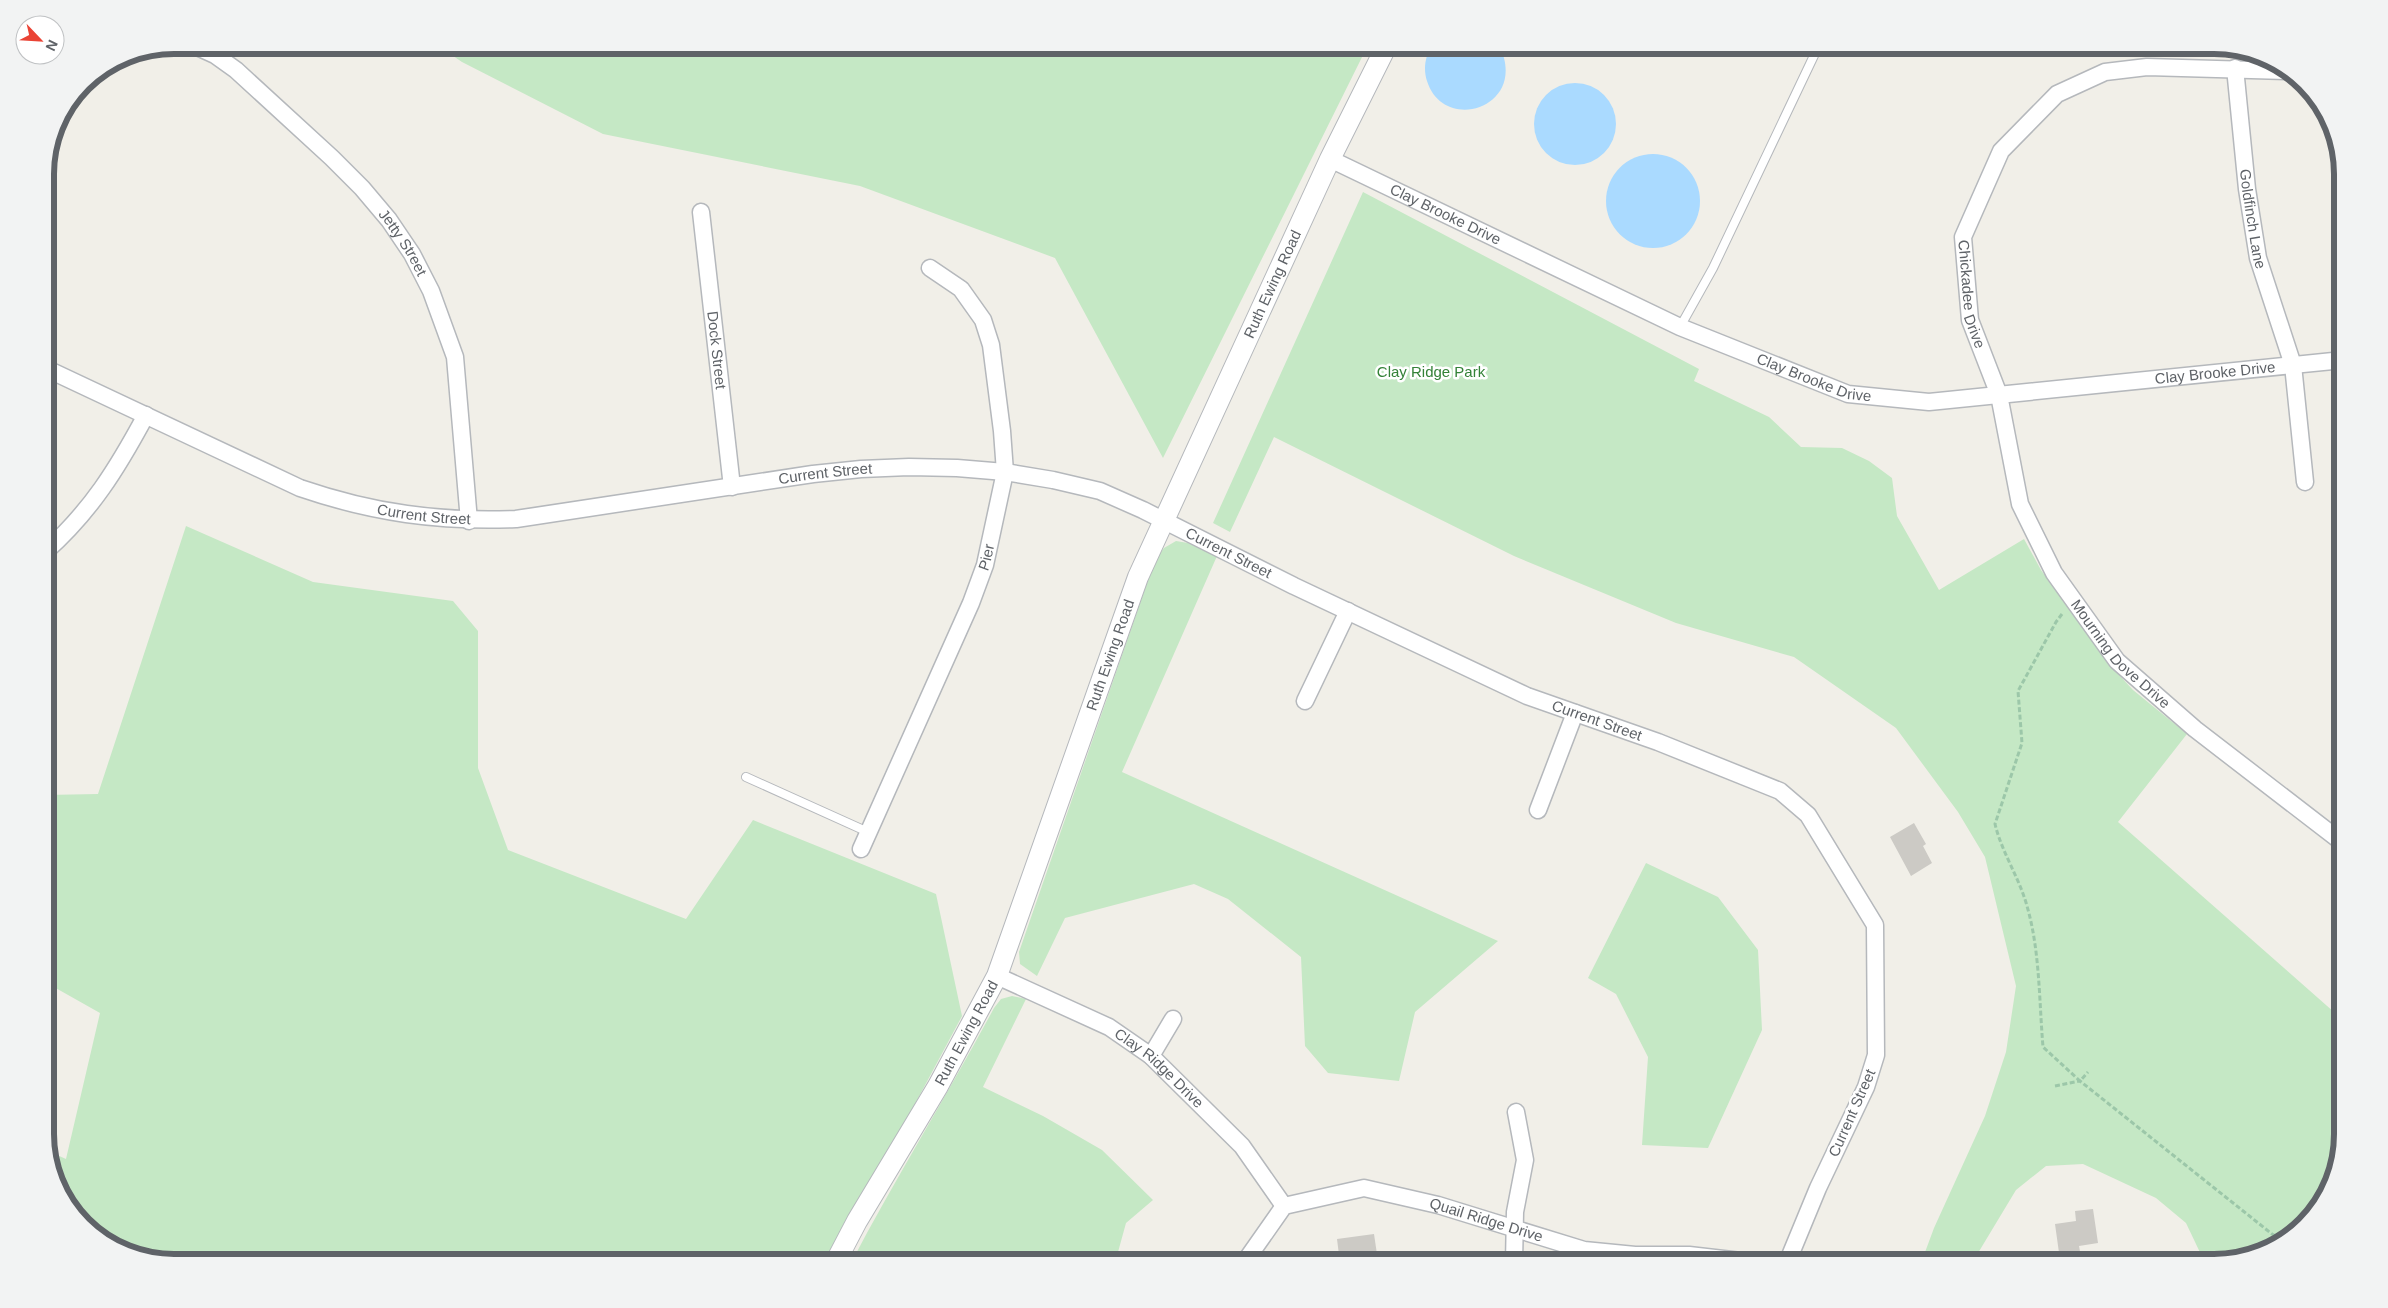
<svg xmlns="http://www.w3.org/2000/svg" width="2388" height="1308" viewBox="0 0 2388 1308" font-family="Helvetica,sans-serif">
  <style>
    .green { fill: #c5e8c5 }
    .water { fill: #aadaff }
    .building { fill: #cccac5 }
    .lines { fill: none; stroke-linecap: round; stroke-linejoin: round }
    .service-casing { stroke: #b5b8bc; stroke-width: 10 }
    .minor-casing { stroke: #b5b8bc; stroke-width: 19 }
    .tertiary-casing { stroke: #b5b8bc; stroke-width: 22 }
    .path { stroke: #9cc7a9; stroke-width: 3; stroke-dasharray: 5 2.5; stroke-linecap: butt }
    .service { stroke: #fff; stroke-width: 8 }
    .minor { stroke: #fff; stroke-width: 16 }
    .tertiary { stroke: #fff; stroke-width: 20 }
    .labels { text-anchor: middle; stroke-width: 5; stroke-linejoin: round; paint-order: stroke }
    .street-label { font-size: 15px; fill: #5f6368; stroke: #fff }
    .park-label { font-size: 15px; fill: #348238; stroke: #fff }
    .rim { fill: none; stroke: #5f6368; stroke-width: 6 }
  </style>
  <rect width="100%" height="100%" fill="#f1efe8"/>
  <g class="green">
    <path d="M 437,45 L 1368,45 L 1163,458 L 1055,258 L 860,186 L 603,134 L 462,62 Z"/>
    <path d="M 1363,192 L 1699,369 L 1694,381 L 1769,417 L 1801,447 L 1842,448 L 1869,461 L 1892,478 L 1897,516 L 1939,590 L 2024,539 L 2041,570 L 2108,663 L 2133,690 L 2187,734 L 2118,822 L 2343,1020 L 2343,1134 L 2330,1191 L 2286,1241 L 2214,1263 L 2205,1263 L 2186,1223 L 2156,1198 L 2083,1164 L 2046,1166 L 2016,1190 L 1972,1263 L 1921,1263 L 1934,1228 L 1985,1116 L 2006,1052 L 2016,986 L 1985,857 L 1958,812 L 1896,728 L 1794,657 L 1676,623 L 1514,556 L 1274,437 L 1230,532 L 1213,523 Z"/>
    <path d="M 186,526 L 313,582 L 453,601 L 478,631 L 478,768 L 508,850 L 686,919 L 753,820 L 936,894 L 962,1016 L 830,1263 L 174,1263 L 117,1250 L 67,1206 L 48,1151 L 66,1159 L 100,1013 L 45,982 L 45,795 L 98,794 Z"/>
    <path d="M 1176,541 L 1188,543 L 1217,556 L 1122,772 L 1498,941 L 1415,1012 L 1399,1081 L 1328,1073 L 1305,1046 L 1301,957 L 1228,899 L 1194,884 L 1065,918 L 1037,976 L 1020,964 L 1019,952 L 1155,560 L 1164,548 Z"/>
    <path d="M 1646,863 L 1718,897 L 1758,950 L 1762,1030 L 1708,1148 L 1642,1145 L 1648,1057 L 1616,994 L 1588,978 Z"/>
    <path d="M 1012,996 L 1026,999 L 983,1087 L 1043,1116 L 1102,1150 L 1153,1200 L 1126,1223 L 1115,1263 L 877,1261 L 876,1263 L 851,1263 C 896,1177 948,1094 994,1008 L 1001,999 Z"/>
  </g>
  <g class="water">
    <path d="M 1433,45 L 1499,45 C 1530,107 1444,135 1427,81 C 1423,69 1425,55 1433,45 Z"/>
    <circle cx="1575" cy="124" r="41"/>
    <circle cx="1653" cy="201" r="47"/>
  </g>
  <g class="building">
    <path d="M 1914,823 L 1926,844 L 1923,846 L 1932,863 L 1911,876 L 1890,837 Z"/>
    <path d="M 2093,1209 L 2098,1243 L 2079,1246 L 2081,1257 L 2060,1260 L 2055,1224 L 2076,1221 L 2075,1211 Z"/>
    <path d="M 1374,1234 L 1378,1261 L 1340,1263 L 1337,1239 Z"/>
  </g>
  <g class="lines">
    <defs>
      <g id="service">
        <path d="M 1680,327 L 1713,268 L 1819,45"/>
        <path d="M 746,777 L 868,832"/>
      </g>
      <g id="minor">
        <path id="s1" d="M 193,45 L 215,55 L 236,70 L 332,158 L 362,188 L 389,220 L 412,254 L 431,291 L 455,357 L 469,521"/>
        <path id="s2" d="M 2235,68 L 2247,189 L 2258,258 L 2293,365 L 2305,482"/>
        <path id="s3" d="M 2286,71 L 2147,67 L 2105,72 L 2057,94 L 2001,151 L 1963,237 L 1970,320 L 1999,395 L 2020,504 L 2054,573 L 2117,661 L 2195,729 L 2343,843"/>
        <path id="s4" d="M 1330,159 L 1680,327 L 1848,394 L 1929,402 L 2343,360"/>
        <path id="s5" d="M 701,212 L 732,487"/>
        <path id="s6" d="M 45,368 L 300,488 C 373,513 439,522 516,519 L 813,474 L 861,469 L 909,467 L 957,468 L 1005,472 L 1053,480 L 1100,491 L 1143,510 L 1294,586 L 1527,696 L 1658,742 L 1780,791 L 1808,815 L 1875,925 L 1876,1055 L 1866,1087 L 1818,1188 L 1787,1263"/>
        <path d="M 45,552 C 91,511 117,469 146,415"/>
        <path d="M 1305,701 L 1348,611"/>
        <path d="M 1538,810 L 1575,713"/>
        <path id="s7" d="M 861,849 L 971,603 L 985,565 L 1005,472 L 1002,431 L 991,345 L 983,320 L 961,289 L 930,268"/>
        <path id="s8" d="M 997,976 L 1109,1027 L 1151,1056 L 1242,1146 L 1284,1206"/>
        <path d="M 1151,1056 L 1173,1019"/>
        <path id="s9" d="M 1244,1263 L 1284,1206 L 1364,1188 L 1438,1205 L 1584,1250 L 1635,1255 L 1689,1255 L 1758,1263"/>
        <path d="M 1514,1263 L 1515,1212 L 1525,1160 L 1516,1112"/>
      </g>
      <g id="tertiary">
        <path id="s10" d="M 835,1263 L 857,1221 L 938,1086 L 997,976 L 1138,577 L 1330,159 L 1387,45"/>
      </g>
    </defs>
    <use href="#service" class="service-casing"/>
    <use href="#minor" class="minor-casing"/>
    <use href="#tertiary" class="tertiary-casing"/>
    <g class="path">
      <path d="M 2062,614 L 2056,622 L 2018,691 L 2022,743 L 1995,824 C 2002,853 2019,877 2027,906 C 2040,951 2039,1000 2043,1047 L 2080,1081 L 2088,1072"/>
      <path d="M 2055,1086 L 2080,1081 L 2272,1234 L 2286,1241"/>
    </g>
    <use href="#service" class="service"/>
    <use href="#minor" class="minor"/>
    <use href="#tertiary" class="tertiary"/>
  </g>
  <g class="labels">
    <g class="street-label">
      <text dy="5" stroke="none"><textPath href="#s4" startOffset="128">Clay Brooke Drive</textPath></text>
      <text dy="5" stroke="none"><textPath href="#s2" startOffset="152">Goldfinch Lane</textPath></text>
      <text dy="5" stroke="none"><textPath href="#s1" startOffset="291">Jetty Street</textPath></text>
      <text dy="5" stroke="none"><textPath href="#s10" startOffset="1075">Ruth Ewing Road</textPath></text>
      <text dy="5" stroke="none"><textPath href="#s3" startOffset="466">Chickadee Drive</textPath></text>
      <text dy="5" stroke="none"><textPath href="#s5" startOffset="139">Dock Street</textPath></text>
      <text dy="5" stroke="none"><textPath href="#s4" startOffset="938">Clay Brooke Drive</textPath></text>
      <text dy="5" stroke="none"><textPath href="#s4" startOffset="532">Clay Brooke Drive</textPath></text>
      <text dy="5" stroke="none"><textPath href="#s6" startOffset="814">Current Street</textPath></text>
      <text dy="5" stroke="none"><textPath href="#s6" startOffset="409">Current Street</textPath></text>
      <text dy="5" stroke="none"><textPath href="#s6" startOffset="1234">Current Street</textPath></text>
      <text dy="5" stroke="none"><textPath href="#s7" startOffset="318">Pier</textPath></text>
      <text dy="5" stroke="none"><textPath href="#s3" startOffset="865">Mourning Dove Drive</textPath></text>
      <text dy="5" stroke="none"><textPath href="#s10" startOffset="670">Ruth Ewing Road</textPath></text>
      <text dy="5" stroke="none"><textPath href="#s6" startOffset="1639">Current Street</textPath></text>
      <text dy="5" stroke="none"><textPath href="#s10" startOffset="265">Ruth Ewing Road</textPath></text>
      <text dy="5" stroke="none"><textPath href="#s8" startOffset="188">Clay Ridge Drive</textPath></text>
      <text transform="translate(1852 1113) rotate(-66)" y="5">Current Street</text>
      <text dy="5" stroke="none"><textPath href="#s9" startOffset="278">Quail Ridge Drive</textPath></text>
    </g>
    <g class="park-label">
      <text x="1431" y="377">Clay Ridge Park</text>
    </g>
  </g>
  <path d="M0 0H2388V1308H0ZM174 54H2214A120 120 0 0 1 2334 174V1134A120 120 0 0 1 2214 1254H174A120 120 0 0 1 54 1134V174A120 120 0 0 1 174 54Z" fill="#f2f3f3" fill-rule="evenodd"/>
  <path class="rim" d="M174 54H2214A120 120 0 0 1 2334 174V1134A120 120 0 0 1 2214 1254H174A120 120 0 0 1 54 1134V174A120 120 0 0 1 174 54Z"/>
  <g transform="translate(40 40) rotate(115)"><circle r="24" fill="#ffffff" stroke="#bfc1c3"/>
  <path d="M0-4L9 19L0 12L-9 19Z" fill="#ea4335"/>
  <text y="-8" font-size="14" font-weight="bold" text-anchor="middle" fill="#5f6368">N</text>
  </g>
</svg>
